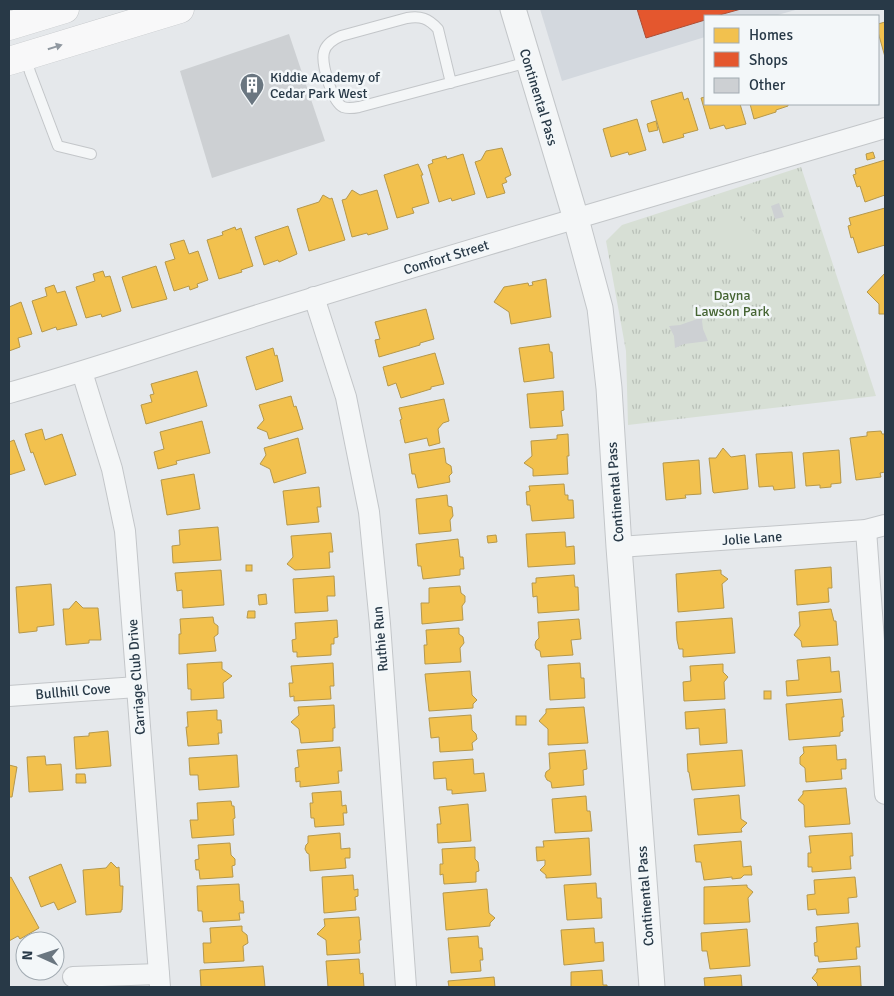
<svg xmlns="http://www.w3.org/2000/svg" width="894" height="996" viewBox="0 0 894 996" font-family="Signika,sans-serif">
  <style>
    .built { fill: #d3d8de }
    .park { fill: url(#park-tufts) }
    .garden { fill: #d7dfd5 }
    .homes { fill: #f2c14e; stroke: #b5984c }
    .shops { fill: #e4572e; stroke: #ac4e36 }
    .building { fill: #cdd0d3 }
    .lines { fill: none; stroke-linecap: round; stroke-linejoin: round }
    .service-casing { stroke: #c3c6c9; stroke-width: 12 }
    .minor-casing { stroke: #c3c6c9; stroke-width: 22 }
    .tertiary-casing { stroke: #c3c6c9; stroke-width: 27 }
    .secondary-casing { stroke: #c3c6c9; stroke-width: 29 }
    .service { stroke: #f4f6f7; stroke-width: 10 }
    .minor { stroke: #f4f6f7; stroke-width: 20 }
    .tertiary { stroke: #f4f6f7; stroke-width: 25 }
    .secondary { stroke: #f8f8f9; stroke-width: 28 }
    .oneway { fill: #9098a0 }
    .labels { text-anchor: middle; stroke-width: 5; stroke-linejoin: round; paint-order: stroke }
    .poi-label { font-size: 14px; fill: #283947; stroke: #f3f7f9; text-anchor: start }
    .street-label { font-size: 14px; fill: #283947; stroke: #f3f7f9 }
    .park-label { font-size: 14px; fill: #466534; stroke: #f3f7f9 }
  </style>
  <defs>
    <pattern id="park-tufts" width="24" height="20" patternUnits="userSpaceOnUse" patternTransform="scale(1.25)"><rect width="24" height="20" fill="#d7dfd5"/><path d="M3 7l-1-3M5 7V3M7 7l1-3M15 17l-1-3M17 17v-4M19 17l1-3" fill="none" stroke="#b9c0b8"/></pattern>
  </defs>
  <rect width="100%" height="100%" fill="#e5e8eb"/>
  <path class="built" d="M 540,9 L 799,9 L 774,16 L 705,16 L 705,37 L 562,81 Z"/>
  <path class="park" d="M 801,167 L 876,396 L 628,425 L 626,351 L 606,241 L 622,225 Z"/>
  <path class="garden" d="M 735,212 L 759,237 L 735,260 L 711,236 Z"/>
  <g class="homes">
    <path d="M 885,22 L 885,57 L 878,32 L 878,24 Z"/>
    <path d="M 682,92 L 684,100 L 688,98 L 698,130 L 683,134 L 684,137 L 663,143 L 651,101 Z"/>
    <path d="M 705,97 L 705,104 L 740,104 L 746,124 L 726,129 L 724,125 L 710,129 L 701,98 Z"/>
    <path d="M 750,104 L 788,104 L 788,106 L 776,110 L 776,112 L 754,119 Z"/>
    <path d="M 637,119 L 646,150 L 629,155 L 628,152 L 611,157 L 603,129 Z"/>
    <path d="M 656,121 L 658,130 L 649,132 L 647,124 Z"/>
    <path d="M 502,148 L 511,175 L 505,178 L 507,182 L 502,184 L 505,193 L 487,198 L 475,162 L 481,160 L 486,151 Z"/>
    <path d="M 873,152 L 875,158 L 867,160 L 866,154 Z"/>
    <path d="M 463,154 L 475,194 L 452,201 L 451,198 L 439,202 L 428,165 L 433,163 L 432,160 L 446,156 L 447,159 Z"/>
    <path d="M 885,160 L 885,195 L 865,202 L 860,186 L 857,187 L 853,175 L 856,174 L 855,169 Z"/>
    <path d="M 418,164 L 423,175 L 421,175 L 429,203 L 412,208 L 414,213 L 397,218 L 384,175 Z"/>
    <path d="M 352,190 L 360,195 L 377,190 L 388,229 L 368,235 L 367,233 L 352,237 L 342,200 L 346,199 Z"/>
    <path d="M 323,195 L 330,199 L 332,198 L 345,240 L 309,251 L 297,209 L 319,202 Z"/>
    <path d="M 885,208 L 885,245 L 858,253 L 853,237 L 851,238 L 848,226 L 851,225 L 849,218 Z"/>
    <path d="M 288,226 L 297,254 L 279,262 L 278,260 L 264,265 L 255,237 Z"/>
    <path d="M 235,227 L 236,230 L 241,228 L 253,266 L 241,270 L 242,272 L 219,279 L 207,240 L 223,235 L 222,232 Z"/>
    <path d="M 184,240 L 189,254 L 198,251 L 208,280 L 197,284 L 198,287 L 190,290 L 189,286 L 174,291 L 165,262 L 175,259 L 170,244 Z"/>
    <path d="M 156,266 L 167,299 L 132,308 L 122,277 Z"/>
    <path d="M 103,271 L 105,277 L 110,276 L 121,311 L 102,317 L 101,314 L 86,318 L 76,287 L 95,281 L 93,274 Z"/>
    <path d="M 885,273 L 885,314 L 879,314 L 879,304 L 867,292 Z"/>
    <path d="M 546,279 L 551,317 L 511,324 L 509,312 L 494,302 L 504,287 L 528,283 L 529,286 L 533,285 L 532,282 Z"/>
    <path d="M 54,285 L 57,293 L 65,291 L 77,325 L 57,330 L 56,327 L 42,332 L 32,301 L 47,296 L 45,288 Z"/>
    <path d="M 21,302 L 32,334 L 18,338 L 20,347 L 9,351 L 9,307 Z"/>
    <path d="M 426,309 L 434,339 L 420,343 L 420,345 L 379,357 L 375,340 L 380,339 L 375,322 Z"/>
    <path d="M 549,344 L 550,352 L 552,352 L 554,378 L 524,382 L 519,348 Z"/>
    <path d="M 273,348 L 275,356 L 277,355 L 283,381 L 256,390 L 246,357 Z"/>
    <path d="M 435,353 L 444,384 L 431,387 L 431,389 L 401,398 L 396,383 L 388,386 L 383,367 Z"/>
    <path d="M 197,371 L 207,406 L 146,424 L 141,405 L 152,402 L 150,395 L 154,394 L 151,384 Z"/>
    <path d="M 563,391 L 564,410 L 561,411 L 563,426 L 530,428 L 527,394 Z"/>
    <path d="M 291,396 L 294,407 L 296,406 L 303,429 L 269,439 L 267,432 L 257,428 L 264,420 L 259,405 Z"/>
    <path d="M 444,399 L 449,421 L 443,423 L 438,429 L 440,443 L 429,446 L 427,438 L 405,443 L 400,420 L 402,419 L 399,408 Z"/>
    <path d="M 202,421 L 210,453 L 176,461 L 177,464 L 158,469 L 154,452 L 164,449 L 160,432 Z"/>
    <path d="M 42,429 L 45,440 L 62,434 L 76,475 L 45,485 L 33,452 L 31,453 L 25,434 Z"/>
    <path d="M 881,431 L 882,434 L 885,434 L 885,472 L 880,473 L 881,477 L 856,480 L 850,438 L 867,436 L 867,432 Z"/>
    <path d="M 568,434 L 569,456 L 567,456 L 568,474 L 533,476 L 533,469 L 524,463 L 532,456 L 531,441 L 557,439 L 557,435 Z"/>
    <path d="M 298,438 L 306,473 L 274,483 L 270,469 L 260,464 L 266,455 L 264,448 Z"/>
    <path d="M 14,440 L 25,470 L 9,475 L 9,442 Z"/>
    <path d="M 444,448 L 446,463 L 451,466 L 452,473 L 449,476 L 450,482 L 418,488 L 415,474 L 412,474 L 409,454 Z"/>
    <path d="M 723,448 L 731,457 L 745,455 L 748,489 L 714,493 L 713,492 L 709,458 L 716,458 Z"/>
    <path d="M 839,450 L 841,483 L 831,484 L 831,487 L 820,488 L 820,485 L 806,486 L 803,453 Z"/>
    <path d="M 792,452 L 795,488 L 774,490 L 773,486 L 759,487 L 756,454 Z"/>
    <path d="M 699,460 L 701,494 L 685,495 L 686,498 L 666,500 L 663,463 Z"/>
    <path d="M 194,474 L 200,509 L 167,515 L 161,480 Z"/>
    <path d="M 564,484 L 565,495 L 568,495 L 568,500 L 573,500 L 574,518 L 532,521 L 530,505 L 527,505 L 526,492 L 530,491 L 529,486 Z"/>
    <path d="M 319,487 L 321,507 L 317,507 L 319,522 L 287,525 L 283,491 Z"/>
    <path d="M 447,495 L 448,506 L 452,507 L 453,516 L 450,520 L 451,531 L 419,534 L 416,499 Z"/>
    <path d="M 218,527 L 221,560 L 173,563 L 172,546 L 180,545 L 179,530 Z"/>
    <path d="M 565,532 L 566,547 L 574,546 L 575,564 L 528,567 L 526,534 Z"/>
    <path d="M 331,533 L 333,552 L 329,552 L 330,568 L 295,570 L 287,564 L 293,557 L 291,536 Z"/>
    <path d="M 496,535 L 497,542 L 488,543 L 487,536 Z"/>
    <path d="M 458,539 L 460,557 L 463,557 L 464,569 L 460,569 L 460,575 L 423,579 L 421,566 L 418,566 L 416,544 Z"/>
    <rect x="246" y="565" width="6" height="6"/>
    <path d="M 831,567 L 832,588 L 828,588 L 829,602 L 797,605 L 795,570 Z"/>
    <path d="M 221,570 L 224,605 L 183,608 L 182,590 L 177,591 L 175,573 Z"/>
    <path d="M 721,570 L 721,574 L 728,579 L 722,584 L 724,608 L 678,612 L 676,574 Z"/>
    <path d="M 574,575 L 575,587 L 578,587 L 579,610 L 538,613 L 537,596 L 533,597 L 532,583 L 536,583 L 536,578 Z"/>
    <path d="M 334,576 L 335,596 L 327,596 L 328,611 L 295,613 L 293,579 Z"/>
    <path d="M 51,584 L 54,625 L 37,627 L 37,631 L 19,633 L 16,587 Z"/>
    <path d="M 460,586 L 461,593 L 465,596 L 465,602 L 462,606 L 463,620 L 422,624 L 421,603 L 429,603 L 429,588 Z"/>
    <path d="M 266,594 L 267,604 L 259,605 L 258,595 Z"/>
    <path d="M 76,601 L 83,608 L 98,608 L 101,640 L 89,640 L 89,643 L 66,645 L 63,609 L 69,609 Z"/>
    <path d="M 831,609 L 834,621 L 836,621 L 838,645 L 802,647 L 801,641 L 794,635 L 800,626 L 799,612 Z"/>
    <path d="M 248,611 L 255,611 L 255,618 L 247,618 Z"/>
    <path d="M 213,617 L 214,623 L 218,626 L 218,634 L 214,637 L 216,651 L 179,654 L 179,634 L 181,634 L 180,619 Z"/>
    <path d="M 732,618 L 735,653 L 683,657 L 683,649 L 679,649 L 677,640 L 676,622 Z"/>
    <path d="M 579,619 L 581,639 L 571,640 L 573,655 L 541,657 L 540,651 L 536,649 L 535,645 L 536,641 L 539,638 L 538,622 Z"/>
    <path d="M 337,620 L 338,637 L 334,638 L 334,644 L 331,644 L 331,655 L 297,657 L 297,652 L 293,652 L 292,640 L 296,639 L 295,623 Z"/>
    <path d="M 459,628 L 459,634 L 463,637 L 464,643 L 460,648 L 461,662 L 425,664 L 424,645 L 427,645 L 426,630 Z"/>
    <path d="M 830,657 L 831,672 L 839,671 L 841,692 L 787,696 L 786,681 L 799,680 L 797,660 Z"/>
    <path d="M 222,662 L 222,669 L 232,676 L 223,683 L 224,698 L 191,700 L 191,689 L 188,689 L 187,664 Z"/>
    <path d="M 333,663 L 334,686 L 330,686 L 331,699 L 294,701 L 294,696 L 290,697 L 289,683 L 293,683 L 291,666 Z"/>
    <path d="M 580,663 L 581,678 L 584,678 L 585,698 L 550,700 L 548,665 Z"/>
    <path d="M 723,664 L 723,672 L 728,677 L 724,682 L 725,699 L 684,701 L 683,682 L 691,681 L 690,666 Z"/>
    <path d="M 470,671 L 472,695 L 477,700 L 473,704 L 473,708 L 429,711 L 425,674 Z"/>
    <rect x="764" y="691" width="7" height="8"/>
    <path d="M 842,699 L 844,717 L 842,717 L 843,731 L 840,732 L 840,736 L 789,740 L 786,704 Z"/>
    <path d="M 334,705 L 335,728 L 333,728 L 333,741 L 301,743 L 299,729 L 291,722 L 299,715 L 298,707 Z"/>
    <path d="M 584,707 L 588,743 L 548,745 L 548,729 L 539,721 L 546,713 L 546,709 Z"/>
    <path d="M 725,709 L 727,743 L 700,745 L 699,728 L 686,729 L 685,712 Z"/>
    <path d="M 217,710 L 217,720 L 221,720 L 222,733 L 218,733 L 219,744 L 188,746 L 186,727 L 188,727 L 187,712 Z"/>
    <path d="M 471,715 L 472,730 L 476,734 L 477,739 L 472,743 L 473,750 L 440,752 L 439,737 L 431,738 L 429,718 Z"/>
    <rect x="516" y="716" width="10" height="9"/>
    <path d="M 108,731 L 111,766 L 76,769 L 74,737 L 89,736 L 89,733 Z"/>
    <path d="M 836,745 L 837,760 L 846,759 L 846,769 L 841,769 L 842,779 L 806,782 L 805,768 L 800,764 L 800,757 L 804,753 L 803,747 Z"/>
    <path d="M 340,747 L 342,771 L 338,771 L 339,783 L 300,787 L 300,781 L 296,782 L 295,768 L 299,767 L 297,750 Z"/>
    <path d="M 585,750 L 587,769 L 583,770 L 584,785 L 552,788 L 551,782 L 547,780 L 545,776 L 546,772 L 550,769 L 549,753 Z"/>
    <path d="M 742,750 L 745,786 L 692,790 L 689,772 L 688,772 L 687,754 Z"/>
    <path d="M 237,755 L 239,787 L 199,790 L 198,775 L 190,775 L 189,758 Z"/>
    <path d="M 45,756 L 46,765 L 61,764 L 63,790 L 29,792 L 27,757 Z"/>
    <path d="M 473,759 L 474,774 L 484,773 L 486,791 L 452,794 L 452,790 L 447,790 L 446,778 L 434,779 L 433,762 Z"/>
    <path d="M 9,765 L 17,767 L 12,797 L 9,797 Z"/>
    <path d="M 76,774 L 85,774 L 86,783 L 76,783 Z"/>
    <path d="M 846,788 L 850,824 L 805,827 L 804,805 L 798,800 L 803,794 L 803,791 Z"/>
    <path d="M 341,791 L 342,806 L 346,805 L 347,813 L 343,813 L 344,825 L 315,827 L 314,818 L 311,818 L 310,803 L 313,803 L 312,793 Z"/>
    <path d="M 739,795 L 741,819 L 747,823 L 741,829 L 742,832 L 698,835 L 694,799 Z"/>
    <path d="M 586,796 L 587,811 L 590,811 L 592,831 L 555,833 L 552,799 Z"/>
    <path d="M 231,801 L 232,806 L 234,806 L 235,818 L 233,819 L 234,835 L 192,838 L 190,820 L 198,820 L 197,803 Z"/>
    <path d="M 468,804 L 471,841 L 438,843 L 437,824 L 441,824 L 439,807 Z"/>
    <path d="M 340,833 L 341,849 L 350,848 L 350,858 L 345,858 L 346,868 L 310,871 L 309,854 L 307,853 L 305,849 L 306,845 L 308,843 L 308,836 Z"/>
    <path d="M 852,833 L 853,856 L 850,856 L 851,869 L 812,872 L 812,867 L 808,867 L 808,853 L 811,853 L 809,836 Z"/>
    <path d="M 589,838 L 591,875 L 546,878 L 546,875 L 540,870 L 545,865 L 545,860 L 537,861 L 536,847 L 544,847 L 543,841 Z"/>
    <path d="M 741,841 L 743,867 L 751,866 L 752,875 L 744,875 L 741,878 L 732,879 L 732,877 L 704,880 L 701,862 L 696,862 L 694,845 Z"/>
    <path d="M 230,843 L 231,855 L 235,859 L 235,865 L 232,866 L 233,877 L 200,879 L 199,870 L 196,870 L 195,860 L 199,859 L 198,845 Z"/>
    <path d="M 475,847 L 475,859 L 478,862 L 479,871 L 476,872 L 476,882 L 444,884 L 443,874 L 440,875 L 440,864 L 443,864 L 442,849 Z"/>
    <path d="M 111,862 L 117,868 L 119,867 L 120,886 L 123,886 L 122,910 L 121,910 L 121,912 L 86,915 L 83,870 L 106,868 Z"/>
    <path d="M 61,864 L 76,902 L 58,910 L 54,902 L 41,907 L 29,877 Z"/>
    <path d="M 353,875 L 354,890 L 358,889 L 358,896 L 355,897 L 356,910 L 324,913 L 322,877 Z"/>
    <path d="M 11,877 L 39,928 L 20,939 L 18,936 L 9,941 L 9,878 Z"/>
    <path d="M 855,877 L 857,897 L 848,898 L 849,913 L 817,915 L 816,909 L 808,910 L 807,895 L 815,894 L 814,880 Z"/>
    <path d="M 596,883 L 597,898 L 601,898 L 602,918 L 567,920 L 564,885 Z"/>
    <path d="M 239,884 L 240,901 L 243,901 L 244,913 L 239,913 L 240,920 L 203,922 L 202,911 L 198,911 L 197,886 Z"/>
    <path d="M 747,885 L 747,887 L 753,892 L 748,898 L 750,922 L 704,924 L 704,887 Z"/>
    <path d="M 487,889 L 489,913 L 495,918 L 490,923 L 490,926 L 446,930 L 443,893 Z"/>
    <path d="M 359,917 L 361,940 L 359,940 L 360,953 L 327,955 L 326,940 L 317,934 L 325,926 L 324,919 Z"/>
    <path d="M 858,923 L 860,947 L 856,947 L 857,959 L 819,962 L 818,956 L 815,956 L 814,943 L 817,942 L 816,927 Z"/>
    <path d="M 242,926 L 242,931 L 247,935 L 248,943 L 243,946 L 244,961 L 204,963 L 203,943 L 211,943 L 210,928 Z"/>
    <path d="M 594,928 L 595,943 L 603,942 L 604,961 L 564,965 L 561,930 Z"/>
    <path d="M 747,929 L 750,966 L 710,969 L 707,951 L 702,951 L 701,933 Z"/>
    <path d="M 478,936 L 479,948 L 482,948 L 483,960 L 480,960 L 481,971 L 451,973 L 448,938 Z"/>
    <path d="M 359,959 L 360,974 L 363,973 L 364,987 L 328,987 L 326,961 Z"/>
    <path d="M 263,966 L 265,987 L 201,987 L 200,970 Z"/>
    <path d="M 860,966 L 861,986 L 863,987 L 818,987 L 817,983 L 812,978 L 817,972 L 817,969 Z"/>
    <path d="M 602,970 L 603,985 L 607,985 L 607,987 L 571,987 L 571,972 Z"/>
    <path d="M 741,975 L 742,987 L 705,987 L 704,978 Z"/>
    <path d="M 494,977 L 495,987 L 449,987 L 448,981 Z"/>
  </g>
  <path class="shops" d="M 637,9 L 741,9 L 716,16 L 705,16 L 705,20 L 646,38 Z"/>
  <g class="building">
    <path d="M 289,34 L 325,141 L 212,178 L 180,71 Z"/>
    <path d="M 779,203 L 784,217 L 775,219 L 771,206 Z"/>
    <path d="M 703,317 L 702,321 L 703,329 L 708,341 L 684,344 L 675,348 L 674,336 L 669,326 L 680,325 Z"/>
  </g>
  <g class="lines">
    <defs>
      <g id="service">
        <path d="M 26,57 L 30,72 L 58,146 L 91,154"/>
        <path d="M 451,83 L 438,29 C 428,18 421,16 407,18 L 341,36 C 334,39 326,44 324,52 C 321,63 332,102 343,107 C 348,109 354,108 359,107 L 506,68 L 528,62"/>
      </g>
      <g id="minor">
        <path d="M 314,297 L 346,397 L 369,512 L 380,624 L 406,987"/>
        <path d="M 82,372 L 112,469 L 125,531 L 160,987"/>
        <path d="M 9,393 C 112,364 213,328 316,297 C 505,238 695,184 885,128"/>
        <path d="M 866,530 L 885,794"/>
        <path d="M 619,547 L 866,530 L 885,525"/>
        <path d="M 9,696 L 137,687"/>
        <path d="M 73,977 L 159,974"/>
      </g>
      <path id="tertiary" d="M 513,9 L 576,219 L 600,308 L 609,388 L 619,547 L 652,987"/>
      <g id="secondary">
        <path d="M 9,26 L 65,9"/>
        <path d="M 9,61 L 180,9"/>
      </g>
    </defs>
    <use href="#service" class="service-casing"/>
    <use href="#minor" class="minor-casing"/>
    <use href="#tertiary" class="tertiary-casing"/>
    <use href="#secondary" class="secondary-casing"/>
    <use href="#service" class="service"/>
    <use href="#minor" class="minor"/>
    <use href="#tertiary" class="tertiary"/>
    <use href="#secondary" class="secondary"/>
  </g>
  <defs><path id="oneway-solid" d="M-6-.8H1V-3.2L6.5 0L1 3.2V.8H-6Z" transform="scale(1.25)"/></defs>
  <use class="oneway" href="#oneway-solid" transform="translate(55 47) rotate(-17)"/>
  <defs>
    <symbol id="building-pin" viewBox="-11 -11 22 30"><path d="M0 17L-7.5 6A9.5 9.5 0 1 1 7.5 6Z" fill="#6a7680" stroke="#f3f7f9"/><path d="M-4-6H4V6H1V3H-1V6H-4ZM-2.5-4.3h1.7v1.8h-1.7ZM.8-4.3h1.7v1.8H.8ZM-2.5-1h1.7V.8h-1.7ZM.8-1h1.7V.8H.8Z" fill="#fff"/></symbol>
  </defs>
  <g fill-rule="evenodd">
    <use href="#building-pin" x="238" y="71" width="28" height="38"/>
  </g>
  <g class="labels">
    <g class="poi-label">
      <text x="270" y="82">Kiddie Academy of<tspan x="270" dy="16">Cedar Park West</tspan></text>
    </g>
    <g class="street-label">
      <text transform="translate(539 97) rotate(73)" y="5">Continental Pass</text>
      <text transform="translate(446 257) rotate(-17)" y="5">Comfort Street</text>
      <text transform="translate(615 492) rotate(-94)" y="5">Continental Pass</text>
      <text transform="translate(752 538) rotate(-4)" y="5">Jolie Lane</text>
      <text transform="translate(380 639) rotate(-95)" y="5">Ruthie Run</text>
      <text transform="translate(136 677) rotate(-94)" y="5">Carriage Club Drive</text>
      <text transform="translate(73 691) rotate(-5)" y="5">Bullhill Cove</text>
      <text transform="translate(645 896) rotate(-94)" y="5">Continental Pass</text>
    </g>
    <g class="park-label">
      <text x="732" y="300">Dayna<tspan x="732" dy="16">Lawson Park</tspan></text>
    </g>
  </g>
  <rect width="894" height="996" fill="none" stroke="#283947" stroke-width="20"/>
  <rect x="704" y="15" width="175" height="90" fill="#f3f7f9" stroke="#a2abb2"/>
  <rect x="714" y="28" width="25" height="15" fill="#f2c14e" stroke="#a2abb2"/>
  <text x="749" y="40" font-size="15" fill="#283947">Homes</text>
  <rect x="714" y="52" width="25" height="15" fill="#e4572e" stroke="#a2abb2"/>
  <text x="749" y="65" font-size="15" fill="#283947">Shops</text>
  <rect x="714" y="78" width="25" height="15" fill="#cdd0d3" stroke="#a2abb2"/>
  <text x="749" y="90" font-size="15" fill="#283947">Other</text>
  <g transform="translate(40 956) rotate(273)"><circle r="24" fill="#f3f7f9" stroke="#a2abb2"/>
  <path d="M0-4L9 19L0 12L-9 19Z" fill="#6a7680"/>
  <text y="-8" font-size="14" font-weight="bold" text-anchor="middle" fill="#283947">N</text>
  </g>
</svg>
